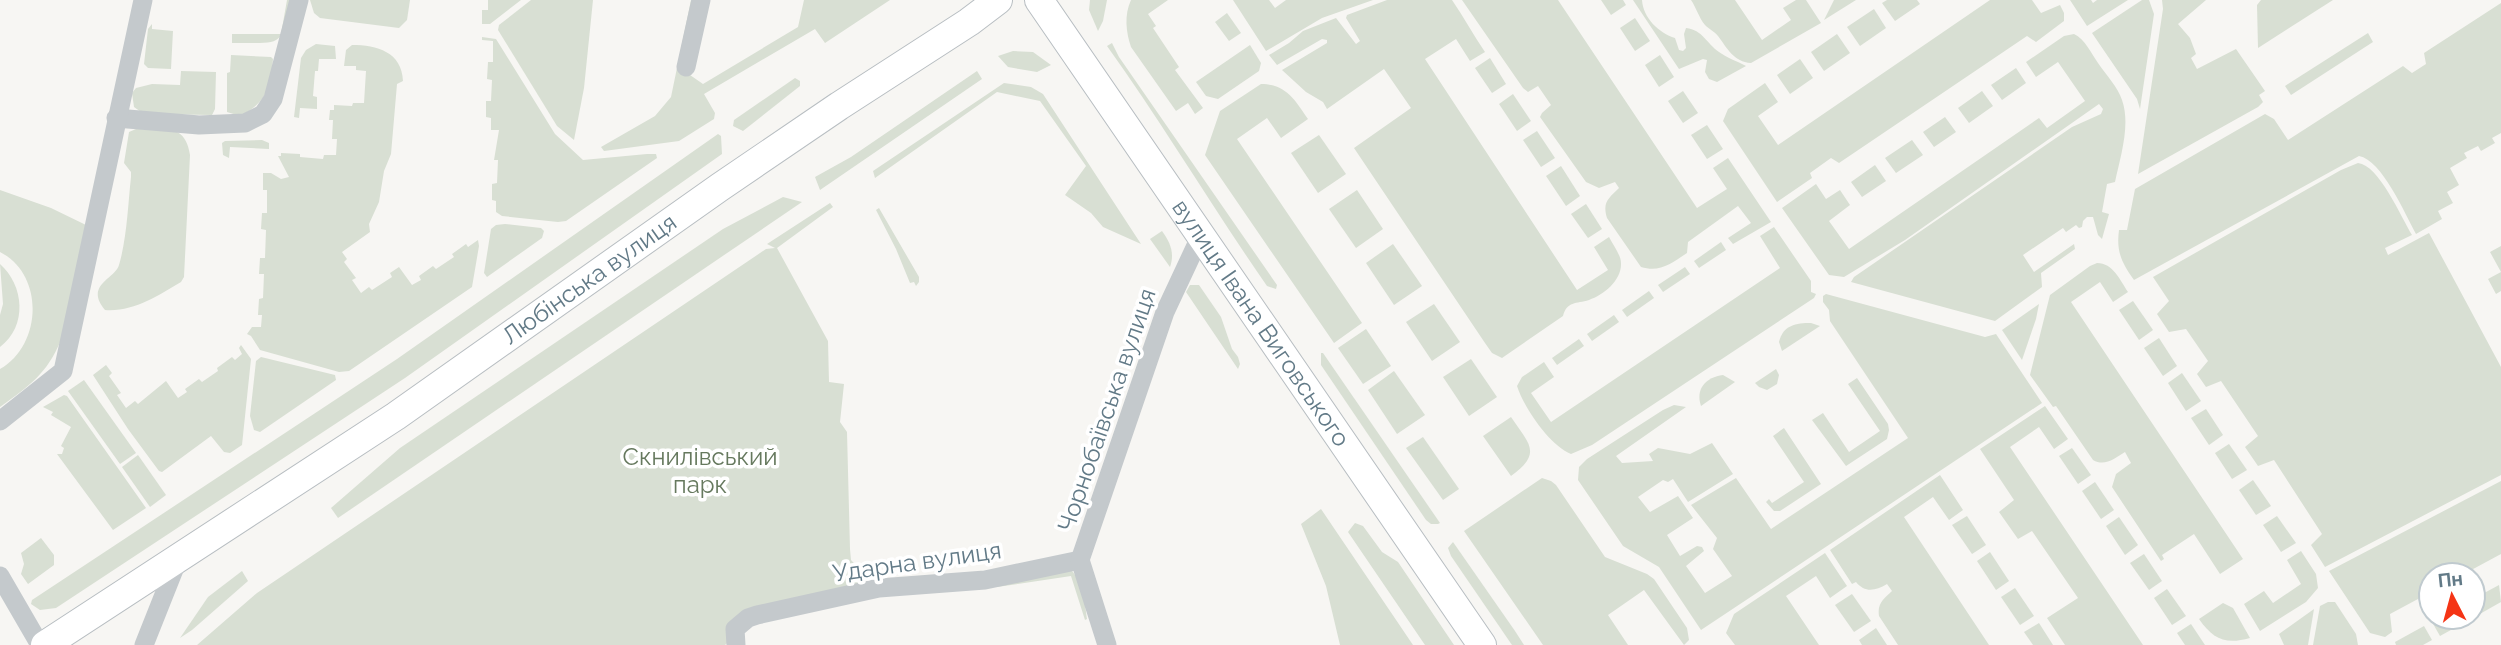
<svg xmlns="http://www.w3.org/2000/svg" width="2501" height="645" viewBox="0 0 2501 645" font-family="Raleway,sans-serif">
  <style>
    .green { fill: #d8dfd3 }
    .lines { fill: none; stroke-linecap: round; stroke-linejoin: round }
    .secondary-casing { stroke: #b8bec2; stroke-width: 30 }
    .street { stroke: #c4c9cc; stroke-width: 19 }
    .secondary { stroke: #fff; stroke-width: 28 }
    .labels { text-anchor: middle; stroke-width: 7; stroke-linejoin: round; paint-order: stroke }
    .street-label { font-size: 24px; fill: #627a87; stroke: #fff }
    .park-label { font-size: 24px; fill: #66795e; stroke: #fff }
  </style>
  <rect width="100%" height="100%" fill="#f7f6f3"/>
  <g class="green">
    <path d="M 287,0 L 293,0 C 280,50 282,42 232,43 L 232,34 L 281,34 Z"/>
    <path d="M 310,0 L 410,0 L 407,20 L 399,28 L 320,18 L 314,13 Z"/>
    <path d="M 488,0 L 521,0 L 490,24 L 482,24 L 482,10 L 488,10 Z"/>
    <path d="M 531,0 L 593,0 L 584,88 L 574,140 L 557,126 L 498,30 L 499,25 Z"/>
    <path d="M 691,0 L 707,0 L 690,75 L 703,84 L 798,27 L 804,0 L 890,0 L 825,43 L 815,29 L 704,94 L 715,113 L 714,119 L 679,141 L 604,151 L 601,147 L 655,116 L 671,97 Z"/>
    <path d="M 1090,0 L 1107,0 L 1103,21 L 1098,31 L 1089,10 Z"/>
    <path d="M 1131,0 L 1168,0 L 1148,14 L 1156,26 L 1153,28 L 1179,67 L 1175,70 L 1203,108 L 1195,114 L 1188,103 L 1176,111 L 1131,47 C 1126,32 1124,15 1131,0 Z"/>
    <path d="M 1233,0 L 1269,0 L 1275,8 L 1286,0 L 1373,0 L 1322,18 L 1266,51 Z"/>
    <path d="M 1387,0 L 1452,0 C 1464,17 1473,35 1485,52 L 1470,61 L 1456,39 L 1425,59 L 1577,290 L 1608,270 L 1594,247 L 1609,237 C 1613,245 1621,255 1621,263 C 1622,280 1604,295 1589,300 C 1576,304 1567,301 1563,316 L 1502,358 L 1492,353 L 1485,343 L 1354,148 L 1411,108 L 1384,69 L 1327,109 L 1323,102 L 1306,92 L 1282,70 L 1327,43 L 1327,40 L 1322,39 L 1277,65 L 1269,55 L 1289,43 L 1303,31 L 1336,18 L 1356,44 L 1360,41 L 1346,18 L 1347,15 Z"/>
    <path d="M 1462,0 L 1558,0 L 1697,208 L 1727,189 L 1713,168 L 1728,158 L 1771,222 L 1733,244 L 1728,238 L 1751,223 L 1738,206 L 1688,242 L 1687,253 C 1672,263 1660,273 1641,267 L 1607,218 C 1602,202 1609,198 1619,188 L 1615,182 L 1599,188 L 1586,182 L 1540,117 L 1542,113 L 1551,105 L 1538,86 L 1528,92 L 1523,88 Z"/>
    <path d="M 1601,0 L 1623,0 L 1626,5 L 1611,15 Z"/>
    <path d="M 1633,0 L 1642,0 C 1643,18 1659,33 1675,38 L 1679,50 L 1683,51 L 1686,48 L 1684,34 L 1686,28 C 1703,30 1706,43 1719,52 C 1727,58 1737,61 1746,66 L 1717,82 L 1709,79 L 1705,72 L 1707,60 L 1703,59 L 1679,69 Z"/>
    <path d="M 1691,0 L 1735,0 L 1762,40 L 1791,20 L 1783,8 L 1796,0 L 1806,0 L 1821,23 L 1751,63 C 1734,62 1727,48 1718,36 C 1714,31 1709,29 1705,25 C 1699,18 1696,7 1691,0 Z"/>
    <path d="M 1834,0 L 1856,0 L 1824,20 Z"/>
    <path d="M 1887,0 L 1917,0 L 1920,4 L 1895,21 L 1882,3 Z"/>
    <path d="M 1990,0 L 2032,0 L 2041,13 L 2060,5 L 2064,13 L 2064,21 L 2036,42 L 2027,36 L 1839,163 L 1831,158 L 1810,173 L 1812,178 L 1777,202 L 1723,121 L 1728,109 L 1765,83 L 1778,102 L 1758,116 L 1778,145 Z"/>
    <path d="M 2070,0 L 2091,0 L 2093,3 L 2097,0 L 2128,0 L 2087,26 Z"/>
    <path d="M 2142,0 L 2149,0 L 2154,14 L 2140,109 L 2137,99 L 2092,33 Z"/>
    <path d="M 2162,0 L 2206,0 L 2178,24 L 2190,38 L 2196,54 L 2191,58 L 2197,69 L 2236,49 L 2265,91 L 2259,95 L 2263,102 L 2258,107 L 2138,174 L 2163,9 Z"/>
    <path d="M 2261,0 L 2333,0 L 2258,48 L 2257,5 Z"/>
    <path d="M 2501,3 L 2501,133 L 2492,138 L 2495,143 L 2481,151 L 2478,146 L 2464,153 L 2467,158 L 2450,168 L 2459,185 L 2447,192 L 2453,203 L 2438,211 L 2442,219 L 2416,234 C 2405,214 2382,160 2359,156 L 2134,280 C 2122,263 2116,252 2119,230 L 2127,230 L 2135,189 L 2265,114 L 2274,119 L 2288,140 L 2403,66 L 2412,73 L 2426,64 L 2424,53 Z"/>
    <path d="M 1874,9 L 1886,28 L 1860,46 L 1847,27 Z"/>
    <path d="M 1227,13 L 1241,33 L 1229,41 L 1215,22 Z"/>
    <path d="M 1635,18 L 1650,41 L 1635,51 L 1620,28 Z"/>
    <path d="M 152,24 L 152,29 L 173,31 L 171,69 L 148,68 L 144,64 L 148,29 Z"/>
    <path d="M 2368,33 L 2373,42 L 2291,95 L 2285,86 Z"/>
    <path d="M 1837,34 L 1850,53 L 1824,71 L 1811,52 Z"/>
    <path d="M 2074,34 C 2085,39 2091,53 2098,63 C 2106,75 2118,87 2122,100 C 2131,125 2120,158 2115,182 L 2107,184 L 2102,212 L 2109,214 L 2102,239 L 2098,235 L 2093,217 L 2087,217 L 2083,221 L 2082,227 L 2079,228 L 2076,225 L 2066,232 L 2063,228 L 2023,255 L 2034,272 L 2074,244 L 2075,249 L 2041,273 L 2042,287 L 1995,321 L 1851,282 L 1854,277 L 2072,127 L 2101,114 L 2103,109 L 2099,104 L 1905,240 L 1844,277 L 1829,275 L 1782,208 L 1816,184 L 1826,199 L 1840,190 L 1850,205 L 1829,221 L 1849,249 L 2039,118 L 2047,128 L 2085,101 L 2058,62 L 2036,77 L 2026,62 L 2064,36 Z"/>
    <path d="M 482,37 L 496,39 L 555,134 L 583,160 L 647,154 L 656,154 L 657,158 L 566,221 L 558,222 L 502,216 L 496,212 L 496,201 L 492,200 L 492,184 L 497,183 L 498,160 L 494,160 L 499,130 L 491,130 L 491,118 L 486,117 L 486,101 L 491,101 L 492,80 L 487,79 L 488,62 L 493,62 L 493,41 L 482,40 Z"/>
    <path d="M 1112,43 L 1119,57 L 1277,285 L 1276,289 L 1267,286 C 1212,207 1163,124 1107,46 Z"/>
    <path d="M 316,44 L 335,46 L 336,59 L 319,59 L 318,71 L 315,71 L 313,96 L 317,97 L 317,109 L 300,108 L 299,118 L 294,117 L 301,58 L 306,50 Z"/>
    <path d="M 352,45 C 377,45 402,52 403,81 L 397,84 L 391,154 L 384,171 L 379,202 L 369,224 L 370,232 L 342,252 L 347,259 L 344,262 L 356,278 L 352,280 L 361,293 L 369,287 L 372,290 L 392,277 L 390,273 L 399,267 L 412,285 L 421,280 L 419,276 L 433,266 L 436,269 L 454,257 L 452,254 L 466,244 L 468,247 L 478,240 L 479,246 L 472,287 L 349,371 L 339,372 L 260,350 L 251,336 L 247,334 L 252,327 L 261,327 L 262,315 L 258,315 L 259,299 L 263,298 L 264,274 L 259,274 L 260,258 L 265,258 L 266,230 L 261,229 L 262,213 L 267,213 L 267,190 L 263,190 L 263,173 L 271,173 L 281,179 L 289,177 L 278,156 L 281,156 L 281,153 L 300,154 L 300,157 L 323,159 L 324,155 L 336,155 L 337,139 L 332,139 L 333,120 L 329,120 L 330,110 L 334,110 L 334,105 L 352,106 L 353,103 L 364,103 L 366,71 L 356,70 L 356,66 L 344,66 L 346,50 Z"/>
    <path d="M 1250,45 L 1261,63 L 1259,71 L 1218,99 L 1206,96 L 1196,82 Z"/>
    <path d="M 1013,51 L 1033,52 L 1051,65 L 1037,72 L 1008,67 L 998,56 Z"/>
    <path d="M 231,55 L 271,57 L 273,59 C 271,88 266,103 240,116 L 227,112 L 227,73 L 230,72 Z"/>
    <path d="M 1660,55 L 1674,77 L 1659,87 L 1645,65 Z"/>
    <path d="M 1490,58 L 1506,84 L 1492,93 L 1475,68 Z"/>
    <path d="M 1800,59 L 1813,78 L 1790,94 L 1777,75 Z"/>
    <path d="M 2016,68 L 2026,83 L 2002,100 L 1991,85 Z"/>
    <path d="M 181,71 L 216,72 L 215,109 L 212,115 L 150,114 L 141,112 L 134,107 L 132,93 L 136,88 L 152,84 L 180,85 Z"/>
    <path d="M 977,71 L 982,79 L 820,190 L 815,177 L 851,157 Z"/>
    <path d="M 795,78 L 800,81 L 800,86 L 743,131 L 733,126 L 734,120 Z"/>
    <path d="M 1004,83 L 1031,87 L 1043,94 L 1141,244 L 1103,227 L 1091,213 L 1065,195 L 1086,166 L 1040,101 L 997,92 L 875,178 L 873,171 Z"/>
    <path d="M 1261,84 C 1286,84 1295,100 1308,119 L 1281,138 L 1267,118 L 1237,139 L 1362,323 L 1334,343 L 1205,155 L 1220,111 Z"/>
    <path d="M 1683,91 L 1698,113 L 1683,123 L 1668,101 Z"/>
    <path d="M 1982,91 L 1993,106 L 1969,123 L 1958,108 Z"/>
    <path d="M 1513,94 L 1531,121 L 1517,131 L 1499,104 Z"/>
    <path d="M 1945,117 L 1956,132 L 1934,147 L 1923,132 Z"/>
    <path d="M 1707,125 L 1723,149 L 1707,159 L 1691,135 Z"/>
    <path d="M 136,129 C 163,130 185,122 190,155 L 184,277 L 181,282 C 157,296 134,312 105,310 C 84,285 115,279 119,265 C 127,238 128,204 131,177 L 131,172 L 124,163 L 129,132 Z"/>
    <path d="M 1537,131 L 1555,158 L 1541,167 L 1523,140 Z"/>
    <path d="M 718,134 L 721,136 L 722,154 L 405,378 L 56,608 L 40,610 L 31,604 L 32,600 L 397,359 Z"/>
    <path d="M 1319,135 L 1346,174 L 1318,193 L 1291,153 Z"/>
    <path d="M 262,140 L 269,143 L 269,149 L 230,147 L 229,158 L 223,155 L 222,143 L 225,141 Z"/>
    <path d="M 1912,140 L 1923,155 L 1896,173 L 1885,158 Z"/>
    <path d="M 2358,163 C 2379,165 2401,217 2412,235 L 2385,248 L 2388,255 L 2429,233 L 2501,367 L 2501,475 L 2325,567 L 2311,545 L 2322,534 L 2274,460 L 2258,466 L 2245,447 L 2258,436 L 2221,381 L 2206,387 L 2197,374 L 2208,361 L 2186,329 L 2169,332 L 2157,314 L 2169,301 L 2153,277 L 2341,170 Z"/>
    <path d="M 1875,165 L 1886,181 L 1862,197 L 1851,182 Z"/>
    <path d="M 1561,166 L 1580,196 L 1566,206 L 1546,176 Z"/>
    <path d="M 0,190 L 51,208 L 86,225 L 61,340 C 47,374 29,386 0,407 L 0,369 C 42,345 45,275 0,252 Z"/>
    <path d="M 1357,190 L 1383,229 L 1356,248 L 1329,209 Z"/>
    <path d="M 783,197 L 802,202 L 338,518 L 331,508 L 400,448 L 723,229 Z"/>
    <path d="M 830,203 L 833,207 L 777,248 L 828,341 L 829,382 L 844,384 L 840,422 L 847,432 L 850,549 L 851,560 L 866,576 L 866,584 L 766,606 L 725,645 L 197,645 L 257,593 L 766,249 L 775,248 L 767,244 Z"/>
    <path d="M 1586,204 L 1602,229 L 1588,238 L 1571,214 Z"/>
    <path d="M 879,208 L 919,277 L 919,282 L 916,286 L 914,282 L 910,283 L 896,249 L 876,210 Z"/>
    <path d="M 505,224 L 541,228 L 544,231 L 542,238 L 487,277 L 484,273 L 491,229 L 496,225 Z"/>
    <path d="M 1774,227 L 1811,281 L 1811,292 L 1816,294 L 1814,298 L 1592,445 L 1571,454 C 1550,446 1524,408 1517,386 L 1522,377 L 1544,362 L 1554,377 L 1531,393 L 1551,422 L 1780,268 L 1760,236 Z"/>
    <path d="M 1162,231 C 1170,242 1175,253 1170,267 L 1150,239 Z"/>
    <path d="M 1721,242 L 1726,250 L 1699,268 L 1694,261 Z"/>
    <path d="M 1393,244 L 1422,286 L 1394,305 L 1366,263 Z"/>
    <path d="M 2501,246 L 2501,291 L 2496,294 L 2488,279 L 2501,272 L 2490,252 Z"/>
    <path d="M 2097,263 C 2113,263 2120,280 2128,292 L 2113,302 L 2100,282 L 2071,302 L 2243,559 L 2220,574 L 2194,534 L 2162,555 L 2164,559 L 2161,561 L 2112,487 L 2116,474 L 2131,463 L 2125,452 C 2115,458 2105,467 2093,460 L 2056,406 L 2053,407 L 2030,375 L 2050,295 L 2090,266 Z"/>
    <path d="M 0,264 C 24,285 28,326 0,347 L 0,315 L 3,304 Z"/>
    <path d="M 1685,267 L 1690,274 L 1663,292 L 1658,285 Z"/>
    <path d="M 1190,285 L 1199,285 L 1221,317 L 1232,349 L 1238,357 L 1240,364 L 1238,369 L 1186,292 Z"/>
    <path d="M 1649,291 L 1654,298 L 1627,317 L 1622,310 Z"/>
    <path d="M 1826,294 L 1985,337 L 1996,334 L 2042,403 L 1701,630 L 1659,567 L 1623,546 L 1578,480 L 1579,467 L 1587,459 L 1663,410 L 1674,405 L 1686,407 L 1616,456 L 1622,463 L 1653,461 L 1649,454 L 1658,448 L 1690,454 L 1712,443 L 1733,474 L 1688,502 L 1673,479 L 1668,482 L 1663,480 L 1638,497 L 1650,512 L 1678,496 L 1693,518 L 1667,535 L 1680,556 L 1697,546 L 1702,547 L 1704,551 L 1686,566 L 1705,593 L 1732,576 L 1713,549 L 1717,538 L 1691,505 L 1736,478 L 1771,529 L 1908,438 L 1830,321 L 1829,310 L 1823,302 L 1823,296 Z"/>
    <path d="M 2133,301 L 2153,330 L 2139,340 L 2119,310 Z"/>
    <path d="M 1434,304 L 1460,342 L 1432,361 L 1406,322 Z"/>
    <path d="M 2039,304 L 2036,319 L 2022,360 L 2002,330 Z"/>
    <path d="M 1614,315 L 1619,322 L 1592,341 L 1587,334 Z"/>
    <path d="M 1811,323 L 1820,326 L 1782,351 L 1779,342 C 1783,325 1796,323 1811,323 Z"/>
    <path d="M 1366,329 L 1391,366 L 1363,384 L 1338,348 Z"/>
    <path d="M 2159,338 L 2177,366 L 2163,376 L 2144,348 Z"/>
    <path d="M 1579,339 L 1584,346 L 1557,365 L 1552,358 Z"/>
    <path d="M 241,345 L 251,359 L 242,445 L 230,453 L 224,452 L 211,436 L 162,472 L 159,471 L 128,429 L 93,375 L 106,365 L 112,373 L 109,376 L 121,393 L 117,395 L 126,408 L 135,401 L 138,404 L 166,381 L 178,398 L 187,392 L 185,389 L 199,379 L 202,382 L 218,371 L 217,368 L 232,357 L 235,360 L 242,354 L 239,348 Z"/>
    <path d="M 1321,353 L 1323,353 L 1440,523 L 1438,524 L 1431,524 L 1426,520 L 1321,365 Z"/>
    <path d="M 261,357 L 335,375 L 336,380 L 260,432 L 254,430 L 250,416 L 256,361 Z"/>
    <path d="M 1471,359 L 1497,397 L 1469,416 L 1443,377 Z"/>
    <path d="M 1776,369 L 1779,375 L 1777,384 L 1767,390 L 1759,387 L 1755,383 Z"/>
    <path d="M 1394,371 L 1425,415 L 1397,434 L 1368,390 Z"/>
    <path d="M 2182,373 L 2201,401 L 2186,411 L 2168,383 Z"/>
    <path d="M 1723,375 L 1735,382 L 1701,406 C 1695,389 1706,377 1723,375 Z"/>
    <path d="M 1857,378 L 1888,424 L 1889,430 L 1887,439 L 1846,466 L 1812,420 L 1823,413 L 1849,452 L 1880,431 L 1848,384 Z"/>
    <path d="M 84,380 L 136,453 L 120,464 L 68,391 Z"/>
    <path d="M 64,395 L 67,396 L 146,508 L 113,530 L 57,454 L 62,454 L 64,448 L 61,446 L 71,427 L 51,415 L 53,412 L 43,407 Z"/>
    <path d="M 2045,406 L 2068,439 L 2054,449 L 2039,427 L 2010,447 L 2143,645 L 2065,645 L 2047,618 L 2078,598 L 2032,531 L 2018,539 L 1999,512 L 2014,500 L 1980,449 Z"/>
    <path d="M 2206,409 L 2223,435 L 2209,445 L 2191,418 Z"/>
    <path d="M 1511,417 C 1529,444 1543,453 1511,476 L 1483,436 Z"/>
    <path d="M 1784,428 L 1821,484 L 1780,511 L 1774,511 L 1766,502 L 1769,499 L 1772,503 L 1804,482 L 1773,436 Z"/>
    <path d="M 1423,437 L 1459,489 L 1443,500 L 1406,448 Z"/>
    <path d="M 2229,444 L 2247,470 L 2232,479 L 2215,453 Z"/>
    <path d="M 2072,448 L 2091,475 L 2078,484 L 2059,456 Z"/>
    <path d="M 138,455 L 166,495 L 150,507 L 122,467 Z"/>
    <path d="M 1940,475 L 1963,510 L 1949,520 L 1933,497 L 1904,517 L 1989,645 L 1898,645 L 1879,616 C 1877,603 1884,599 1892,591 L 1887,584 C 1875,591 1865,593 1856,582 L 1852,584 L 1830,550 Z"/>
    <path d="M 1542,478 L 1551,481 L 1556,485 L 1605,557 L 1647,574 L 1654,579 L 1687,628 L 1689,640 L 1684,645 L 1644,590 L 1608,615 L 1628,645 L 1543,645 L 1464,531 Z"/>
    <path d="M 2253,480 L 2271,506 L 2256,515 L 2239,490 Z"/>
    <path d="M 2501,481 L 2501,554 L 2462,575 L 2431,575 L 2431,592 L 2390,614 L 2392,632 L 2385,637 L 2370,633 L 2329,571 Z"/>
    <path d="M 2095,482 L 2114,510 L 2101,519 L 2082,491 Z"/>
    <path d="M 1321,509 L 1413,645 L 1340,645 L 1326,586 L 1301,524 Z"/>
    <path d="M 1967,516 L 1986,545 L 1972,554 L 1952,525 Z"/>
    <path d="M 2277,516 L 2296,543 L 2281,552 L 2263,525 Z"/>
    <path d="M 2119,517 L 2138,545 L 2125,555 L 2106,526 Z"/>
    <path d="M 1355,523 L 1363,526 L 1382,552 L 1398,562 L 1454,645 L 1425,645 L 1348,532 Z"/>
    <path d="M 41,538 L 54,555 L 54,565 L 28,584 L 21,574 L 24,564 L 21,553 Z"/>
    <path d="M 1453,542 L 1515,631 L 1524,645 L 1512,645 L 1451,556 L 1448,548 Z"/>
    <path d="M 2301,551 L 2316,574 L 2318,588 L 2306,602 L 2260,631 L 2244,604 L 2264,591 L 2273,603 L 2301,584 L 2287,560 Z"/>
    <path d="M 1990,552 L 2009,581 L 1996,590 L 1977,561 Z"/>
    <path d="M 1825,553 L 1847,586 L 1830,598 L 1816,576 L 1786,596 L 1819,645 L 1735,645 L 1726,633 L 1734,614 Z"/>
    <path d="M 2144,554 L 2162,581 L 2149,590 L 2130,563 Z"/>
    <path d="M 1071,570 C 1083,582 1085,603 1087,619 L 1085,620 L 1071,576 L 997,587 L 997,585 Z"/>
    <path d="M 242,571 L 248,581 L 192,630 L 180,638 L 208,597 Z"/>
    <path d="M 2499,585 L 2501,602 L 2478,615 L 2473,606 L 2473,599 Z"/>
    <path d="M 2015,588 L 2034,616 L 2020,625 L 2001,597 Z"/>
    <path d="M 2167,589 L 2186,616 L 2172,625 L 2154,598 Z"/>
    <path d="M 1852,594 L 1871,621 L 1854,632 L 1835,605 Z"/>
    <path d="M 2328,602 L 2335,602 L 2356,634 L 2358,645 L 2313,645 L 2320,606 Z"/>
    <path d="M 2223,603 L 2233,608 L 2250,638 C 2225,645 2213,639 2199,619 Z"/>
    <path d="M 2314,609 L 2308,645 L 2284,645 L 2279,634 Z"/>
    <path d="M 2441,617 L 2467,617 L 2469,620 L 2440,636 L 2432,622 Z"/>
    <path d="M 2039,623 L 2053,645 L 2033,645 L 2024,632 Z"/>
    <path d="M 2191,624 L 2205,645 L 2185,645 L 2177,633 Z"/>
    <path d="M 2424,626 L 2432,640 L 2423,645 L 2396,645 L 2395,642 Z"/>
    <path d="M 1876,628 L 1887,645 L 1862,645 L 1859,640 Z"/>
  </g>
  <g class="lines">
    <defs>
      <g id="secondary">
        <path id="s1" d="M 1039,0 L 1482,645"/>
        <path id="s2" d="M 45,645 L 396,416 L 720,187 L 839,106 L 969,22 L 998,0"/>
      </g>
    </defs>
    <use href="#secondary" class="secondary-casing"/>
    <g class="street">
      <path d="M 686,67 L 701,0"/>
      <path d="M 116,118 L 199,125 L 245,123 L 263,114 L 273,99 L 299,0"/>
      <path d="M 0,421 L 63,371 L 143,0"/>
      <path d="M 0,576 L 40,645"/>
      <path d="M 144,645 L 179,557"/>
      <path d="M 736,645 L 735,629 L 748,618 L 757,615 L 879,588 L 985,580 L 1080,560"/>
      <path d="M 1107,645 L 1080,560 L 1165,312 L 1201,235"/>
    </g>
    <use href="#secondary" class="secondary"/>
  </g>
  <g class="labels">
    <g class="street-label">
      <text dy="8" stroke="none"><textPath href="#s2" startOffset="656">Любінська вулиця</textPath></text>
      <text dy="8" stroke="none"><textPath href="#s1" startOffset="392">вулиця Івана Виговського</textPath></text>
      <text transform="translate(1107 410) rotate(-71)" y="8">Чорнобаївська вулиця</text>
      <text transform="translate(917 562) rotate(-8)" y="8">Ударна вулиця</text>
    </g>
    <g class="park-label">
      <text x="700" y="465">Скнилівський<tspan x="700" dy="28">парк</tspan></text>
    </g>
  </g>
  <g transform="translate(2452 596) rotate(354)"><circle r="33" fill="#ffffff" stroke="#c0cacf" stroke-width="2"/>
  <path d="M0-5L12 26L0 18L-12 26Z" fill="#f53415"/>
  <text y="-10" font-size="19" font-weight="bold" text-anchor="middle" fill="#627a87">Пн</text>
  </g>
</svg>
